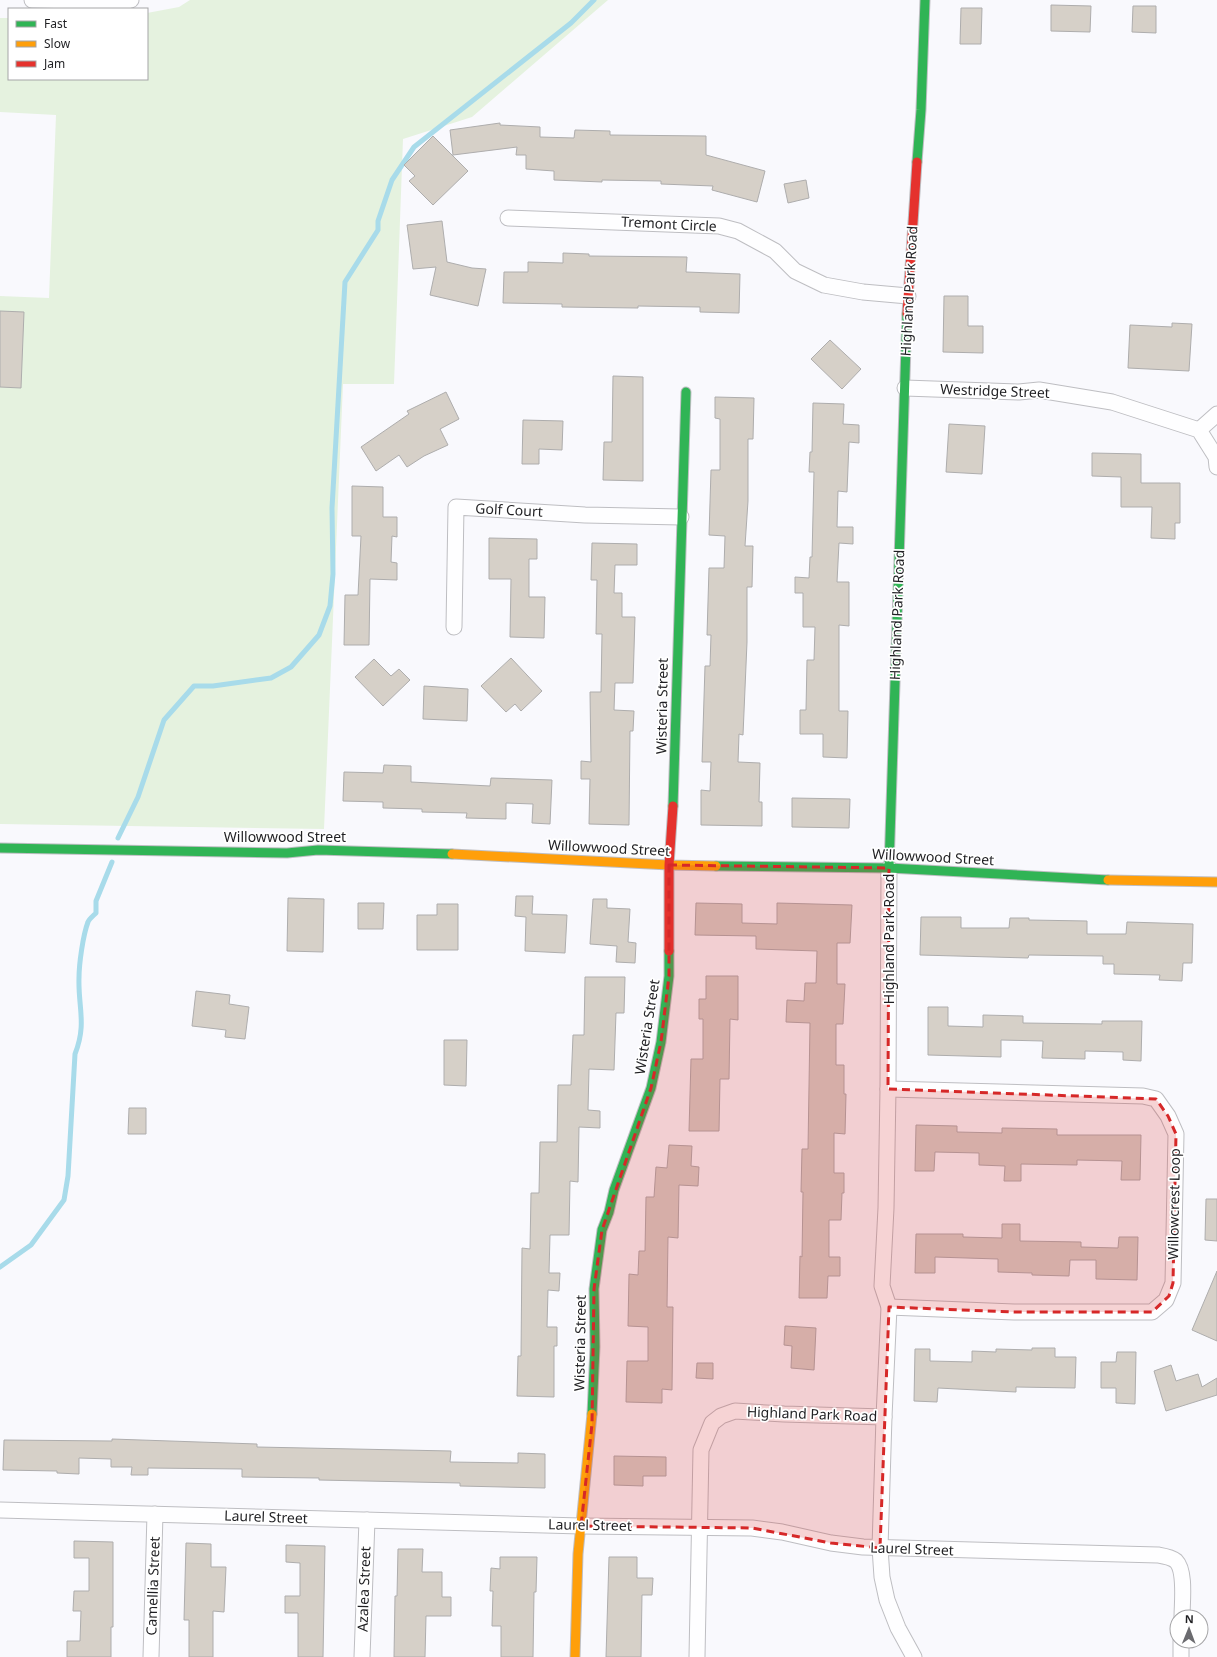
<svg xmlns="http://www.w3.org/2000/svg" width="1217" height="1657" viewBox="0 0 1217 1657" font-family="'Noto Sans',sans-serif">
  <style>
    .green { fill: #e5f2df }
    .lines { fill: none; stroke-linecap: round; stroke-linejoin: round }
    .stream { stroke: #a8dbea; stroke-width: 5 }
    .building { fill: #d6d0c8; stroke: #aeadad }
    .street-casing { stroke: #bebec2; stroke-width: 17 }
    .fast-casing { stroke: #bebec2; stroke-width: 11 }
    .slow-casing { stroke: #bebec2; stroke-width: 11 }
    .jam-casing { stroke: #bebec2; stroke-width: 11 }
    .street { stroke: #fefeff; stroke-width: 15 }
    .fast { stroke: #30b455; stroke-width: 9 }
    .slow { stroke: #ff9f0a; stroke-width: 9 }
    .jam { stroke: #e5322d; stroke-width: 9 }
    .marked { fill: #d62828; fill-opacity: 0.2; stroke: #d62828; stroke-width: 3; stroke-dasharray: 8 5; stroke-linejoin: round }
    .labels { text-anchor: middle; stroke-width: 3.5; stroke-linejoin: round; paint-order: stroke }
    .street-label { font-size: 14px; fill: #1f1f22; stroke: #fff }
  </style>
  <rect width="100%" height="100%" fill="#f9f9fd"/>
  <path class="green" d="M 190,0 L 608,0 L 472,117 L 403,139 L 394,384 L 343,384 L 324,829 L 0,824 L 0,296 L 49,298 L 56,115 L 0,112 L 0,18 L 9,18 L 9,79 L 147,79 L 147,13 L 179,7 Z"/>
  <g class="lines">
    <g class="stream">
      <path d="M 118,838 L 138,797 L 164,720 L 194,686 L 213,686 L 271,678 L 291,667 L 319,635 L 330,606 L 333,574 L 332,508 L 345,282 L 378,230 L 378,221 L 392,180 L 414,147 L 571,23 L 594,0"/>
      <path d="M 0,1267 L 31,1245 L 64,1200 L 68,1176 L 75,1054 C 87,1024 78,1007 79,978 C 79,964 83,935 88,922 C 89,919 93,916 96,913 L 96,901 L 112,862"/>
    </g>
  </g>
  <g class="building">
    <path d="M 1051,5 L 1091,6 L 1090,32 L 1051,31 Z"/>
    <path d="M 1133,6 L 1156,6 L 1156,33 L 1132,32 Z"/>
    <path d="M 961,8 L 982,8 L 981,44 L 960,44 Z"/>
    <path d="M 500,123 L 500,125 L 540,127 L 540,137 L 574,138 L 575,130 L 610,131 L 610,135 L 706,136 L 706,155 L 765,171 L 757,202 L 712,190 L 713,186 L 661,184 L 661,181 L 602,180 L 602,182 L 554,180 L 554,171 L 526,169 L 526,155 L 516,155 L 517,147 L 453,155 L 450,130 Z"/>
    <path d="M 433,136 L 468,171 L 433,205 L 409,181 L 415,176 L 404,165 Z"/>
    <path d="M 806,180 L 809,198 L 788,203 L 784,184 Z"/>
    <path d="M 442,221 L 447,262 L 472,268 L 486,269 L 478,306 L 430,295 L 436,267 L 413,269 L 407,225 Z"/>
    <path d="M 563,253 L 589,254 L 589,256 L 687,257 L 686,272 L 740,274 L 739,313 L 700,312 L 700,307 L 638,306 L 638,308 L 562,307 L 562,304 L 503,303 L 504,272 L 528,272 L 528,262 L 563,263 Z"/>
    <path d="M 944,296 L 968,296 L 968,326 L 983,326 L 983,353 L 943,352 Z"/>
    <path d="M 0,311 L 24,312 L 21,388 L 0,387 Z"/>
    <path d="M 1172,323 L 1192,324 L 1189,371 L 1128,368 L 1130,325 L 1172,327 Z"/>
    <path d="M 830,340 L 861,369 L 842,389 L 811,359 Z"/>
    <path d="M 613,376 L 643,377 L 643,481 L 603,480 L 604,442 L 612,442 Z"/>
    <path d="M 446,392 L 459,419 L 440,429 L 448,445 L 424,456 L 407,467 L 399,455 L 376,471 L 361,447 L 409,414 L 407,411 Z"/>
    <path d="M 715,397 L 754,398 L 753,439 L 748,439 L 748,501 L 745,546 L 753,546 L 752,587 L 747,587 L 747,642 L 743,735 L 739,734 L 738,762 L 760,763 L 759,802 L 762,802 L 762,826 L 701,825 L 701,790 L 710,791 L 711,762 L 702,762 L 705,666 L 710,666 L 711,635 L 707,635 L 709,568 L 724,568 L 725,536 L 709,535 L 711,470 L 720,470 L 720,419 L 715,418 Z"/>
    <path d="M 813,403 L 844,404 L 843,424 L 859,425 L 859,443 L 849,442 L 847,492 L 838,491 L 837,527 L 853,527 L 853,544 L 839,543 L 837,582 L 849,582 L 849,626 L 839,625 L 839,711 L 848,711 L 847,758 L 823,757 L 823,734 L 800,734 L 800,710 L 806,710 L 807,660 L 814,660 L 815,627 L 803,627 L 803,593 L 795,593 L 795,577 L 809,578 L 810,557 L 812,557 L 814,472 L 809,472 L 810,452 L 812,452 Z"/>
    <path d="M 523,420 L 563,421 L 562,450 L 539,449 L 539,464 L 522,464 Z"/>
    <path d="M 949,424 L 985,426 L 982,474 L 946,472 Z"/>
    <path d="M 1092,453 L 1141,454 L 1141,483 L 1180,483 L 1180,523 L 1175,523 L 1175,539 L 1151,538 L 1152,507 L 1121,507 L 1121,477 L 1092,476 Z"/>
    <path d="M 352,486 L 383,487 L 383,517 L 397,517 L 397,537 L 392,536 L 391,562 L 397,563 L 397,580 L 370,579 L 369,645 L 344,645 L 345,595 L 358,595 L 361,536 L 352,536 Z"/>
    <path d="M 489,538 L 537,539 L 537,559 L 529,559 L 529,597 L 545,597 L 544,638 L 510,637 L 511,579 L 489,579 Z"/>
    <path d="M 592,543 L 637,544 L 637,565 L 615,565 L 614,593 L 622,593 L 622,617 L 635,617 L 633,683 L 615,683 L 614,710 L 634,711 L 633,731 L 630,731 L 629,825 L 589,824 L 590,779 L 581,779 L 581,761 L 591,762 L 590,692 L 601,692 L 602,634 L 596,634 L 597,580 L 591,580 Z"/>
    <path d="M 511,658 L 542,691 L 521,711 L 515,704 L 506,712 L 481,686 Z"/>
    <path d="M 374,659 L 391,676 L 399,669 L 410,680 L 383,706 L 355,677 Z"/>
    <path d="M 424,686 L 468,689 L 467,721 L 423,719 Z"/>
    <path d="M 384,765 L 411,766 L 411,782 L 490,786 L 491,778 L 552,780 L 550,824 L 532,823 L 533,804 L 506,803 L 506,819 L 466,818 L 467,813 L 422,812 L 422,809 L 383,808 L 383,802 L 343,801 L 344,772 L 383,773 Z"/>
    <path d="M 792,798 L 850,799 L 849,828 L 792,827 Z"/>
    <path d="M 516,896 L 533,896 L 532,914 L 567,915 L 565,953 L 525,951 L 526,917 L 515,916 Z"/>
    <path d="M 288,898 L 324,899 L 323,952 L 287,951 Z"/>
    <path d="M 593,899 L 607,899 L 607,908 L 630,909 L 628,942 L 636,943 L 635,963 L 616,962 L 617,946 L 590,944 Z"/>
    <path d="M 358,903 L 384,903 L 383,929 L 358,929 Z"/>
    <path d="M 696,903 L 742,904 L 742,923 L 777,924 L 777,903 L 852,905 L 850,943 L 837,943 L 837,984 L 845,984 L 843,1024 L 836,1024 L 836,1065 L 844,1065 L 844,1094 L 846,1094 L 845,1134 L 834,1133 L 834,1173 L 844,1173 L 844,1193 L 842,1193 L 841,1220 L 829,1220 L 829,1257 L 840,1257 L 840,1276 L 828,1276 L 827,1298 L 799,1298 L 800,1256 L 802,1257 L 803,1192 L 801,1192 L 802,1149 L 808,1149 L 810,1023 L 786,1022 L 787,1000 L 804,1001 L 805,983 L 816,983 L 817,951 L 756,949 L 756,936 L 695,935 Z"/>
    <path d="M 437,904 L 458,904 L 458,950 L 417,950 L 417,915 L 437,915 Z"/>
    <path d="M 921,917 L 961,917 L 961,928 L 1009,928 L 1010,918 L 1029,918 L 1029,920 L 1087,921 L 1087,934 L 1126,934 L 1127,922 L 1193,924 L 1192,963 L 1183,963 L 1182,981 L 1159,980 L 1160,975 L 1114,974 L 1114,964 L 1103,964 L 1103,956 L 1029,955 L 1028,958 L 920,955 Z"/>
    <path d="M 706,976 L 738,976 L 738,1020 L 730,1019 L 729,1079 L 720,1079 L 719,1131 L 689,1131 L 691,1059 L 703,1059 L 703,1019 L 699,1019 L 699,999 L 706,999 Z"/>
    <path d="M 585,977 L 625,977 L 624,1013 L 616,1013 L 614,1070 L 589,1069 L 588,1110 L 600,1111 L 600,1128 L 579,1127 L 578,1182 L 570,1181 L 569,1235 L 550,1235 L 549,1273 L 560,1273 L 559,1291 L 548,1290 L 547,1327 L 557,1327 L 557,1346 L 554,1346 L 554,1397 L 517,1396 L 518,1356 L 521,1356 L 522,1248 L 530,1249 L 531,1193 L 539,1193 L 540,1142 L 557,1142 L 558,1085 L 571,1085 L 573,1035 L 584,1035 Z"/>
    <path d="M 196,991 L 230,995 L 229,1004 L 249,1007 L 245,1039 L 225,1037 L 226,1030 L 192,1026 Z"/>
    <path d="M 928,1007 L 948,1007 L 948,1026 L 983,1027 L 983,1015 L 1023,1016 L 1023,1023 L 1102,1024 L 1102,1021 L 1142,1021 L 1141,1061 L 1123,1060 L 1123,1052 L 1085,1051 L 1085,1059 L 1042,1058 L 1043,1041 L 1001,1040 L 1001,1057 L 928,1055 Z"/>
    <path d="M 444,1040 L 467,1040 L 466,1086 L 444,1085 Z"/>
    <path d="M 129,1108 L 146,1108 L 146,1134 L 128,1134 Z"/>
    <path d="M 916,1125 L 957,1126 L 957,1132 L 1002,1133 L 1002,1128 L 1057,1129 L 1057,1135 L 1141,1135 L 1140,1180 L 1121,1180 L 1122,1161 L 1077,1160 L 1077,1165 L 1021,1164 L 1021,1181 L 1004,1181 L 1005,1166 L 979,1165 L 979,1153 L 935,1152 L 934,1171 L 915,1171 Z"/>
    <path d="M 669,1145 L 692,1146 L 691,1166 L 699,1167 L 698,1186 L 679,1185 L 678,1238 L 668,1237 L 667,1307 L 673,1307 L 672,1390 L 662,1389 L 662,1403 L 626,1402 L 627,1361 L 648,1361 L 648,1327 L 628,1326 L 629,1274 L 638,1275 L 639,1251 L 645,1251 L 646,1197 L 654,1197 L 656,1167 L 667,1168 Z"/>
    <path d="M 1206,1199 L 1217,1199 L 1217,1241 L 1205,1240 Z"/>
    <path d="M 1002,1224 L 1020,1224 L 1020,1241 L 1081,1242 L 1081,1247 L 1118,1248 L 1119,1237 L 1138,1237 L 1137,1280 L 1096,1279 L 1096,1260 L 1070,1260 L 1069,1276 L 1032,1275 L 1032,1273 L 998,1272 L 998,1259 L 935,1257 L 935,1273 L 915,1273 L 916,1234 L 963,1234 L 963,1237 L 1002,1238 Z"/>
    <path d="M 1217,1271 L 1217,1341 L 1192,1330 Z"/>
    <path d="M 785,1326 L 816,1328 L 814,1370 L 791,1368 L 792,1346 L 784,1345 Z"/>
    <path d="M 1032,1348 L 1055,1348 L 1055,1357 L 1076,1357 L 1075,1388 L 1016,1387 L 1016,1392 L 938,1388 L 937,1402 L 914,1401 L 915,1349 L 930,1349 L 930,1361 L 972,1362 L 972,1351 L 996,1352 L 996,1349 L 1032,1350 Z"/>
    <path d="M 1117,1352 L 1136,1352 L 1135,1404 L 1116,1403 L 1116,1388 L 1101,1388 L 1101,1362 L 1116,1362 Z"/>
    <path d="M 697,1363 L 713,1363 L 713,1379 L 696,1378 Z"/>
    <path d="M 1171,1365 L 1176,1381 L 1198,1374 L 1202,1387 L 1217,1378 L 1217,1395 L 1166,1411 L 1154,1371 Z"/>
    <path d="M 112,1439 L 257,1444 L 257,1447 L 451,1451 L 450,1462 L 518,1463 L 518,1453 L 545,1454 L 545,1488 L 460,1486 L 460,1483 L 319,1480 L 319,1478 L 242,1477 L 242,1469 L 148,1468 L 148,1475 L 131,1475 L 132,1467 L 111,1467 L 111,1459 L 79,1458 L 79,1474 L 57,1473 L 57,1471 L 3,1470 L 4,1440 L 112,1441 Z"/>
    <path d="M 614,1456 L 666,1457 L 666,1476 L 643,1476 L 643,1486 L 614,1485 Z"/>
    <path d="M 74,1541 L 113,1542 L 113,1627 L 111,1627 L 111,1657 L 67,1657 L 67,1641 L 80,1641 L 81,1611 L 73,1611 L 74,1591 L 89,1591 L 89,1558 L 74,1558 Z"/>
    <path d="M 186,1543 L 211,1544 L 211,1567 L 226,1567 L 224,1612 L 213,1611 L 213,1657 L 189,1657 L 189,1620 L 184,1620 Z"/>
    <path d="M 286,1545 L 325,1546 L 323,1657 L 298,1657 L 298,1613 L 285,1613 L 285,1596 L 300,1596 L 300,1563 L 286,1562 Z"/>
    <path d="M 398,1549 L 423,1549 L 422,1572 L 442,1572 L 442,1597 L 451,1597 L 451,1616 L 426,1616 L 425,1657 L 394,1657 L 395,1596 L 397,1596 Z"/>
    <path d="M 500,1557 L 537,1557 L 536,1592 L 534,1592 L 533,1657 L 501,1657 L 501,1626 L 492,1626 L 493,1591 L 490,1591 L 491,1568 L 500,1569 Z"/>
    <path d="M 609,1557 L 637,1557 L 637,1578 L 653,1578 L 652,1595 L 642,1595 L 641,1657 L 606,1657 Z"/>
  </g>
  <g class="lines">
    <defs>
      <g id="street">
        <path d="M 32,0 L 125,2 L 131,0"/>
        <path d="M 508,218 L 719,226 L 738,231 L 775,251 L 795,271 L 824,285 L 863,292 L 908,296"/>
        <path d="M 905,388 L 1019,392 L 1039,390 L 1112,402 L 1199,430 L 1216,457 L 1217,467"/>
        <path d="M 1199,430 L 1217,414"/>
        <path d="M 454,627 L 456,507 L 585,515 L 681,517"/>
        <path d="M 888,1089 L 1143,1096 L 1156,1099 L 1168,1116 L 1176,1134 L 1173,1283 L 1166,1300 L 1152,1312 L 1014,1312 L 889,1307"/>
        <path d="M 884,1417 L 880,1548 L 882,1577 L 887,1600 L 898,1628 L 914,1657"/>
        <path d="M 0,1510 L 581,1526 L 752,1528 L 782,1532 L 831,1543 L 863,1547 L 1158,1555 C 1164,1556 1171,1557 1176,1561 C 1186,1571 1182,1603 1182,1617"/>
        <path d="M 151,1657 L 155,1514"/>
        <path d="M 362,1657 L 367,1520"/>
        <path d="M 697,1657 L 701,1450 L 712,1423 L 721,1416 L 735,1411 L 784,1414 L 884,1417 L 889,1307 L 882,1286 L 886,1208 L 888,1089 L 889,868"/>
        <path d="M 1181,1657 L 1181,1641"/>
      </g>
      <g id="fast">
        <path d="M 917,162 L 921,110 L 925,0"/>
        <path d="M 673,806 L 686,392"/>
        <path d="M 0,848 L 287,853 L 318,850 L 452,854"/>
        <path d="M 716,866 L 889,868 L 1108,880"/>
        <path d="M 889,868 L 907,314"/>
        <path d="M 592,1414 L 595,1347 L 594,1289 L 602,1230 L 609,1212 L 614,1190 L 651,1088 L 661,1042 L 669,976 L 669,951"/>
      </g>
      <g id="slow">
        <path d="M 452,854 L 669,865 L 716,866"/>
        <path d="M 1108,880 L 1217,882"/>
        <path d="M 575,1657 L 578,1554 L 592,1414"/>
      </g>
      <g id="jam">
        <path d="M 907,314 L 917,162"/>
        <path d="M 669,951 L 669,865 L 673,806"/>
      </g>
    </defs>
    <use href="#street" class="street-casing"/>
    <use href="#fast" class="fast-casing"/>
    <use href="#slow" class="slow-casing"/>
    <use href="#jam" class="jam-casing"/>
    <use href="#street" class="street"/>
    <use href="#fast" class="fast"/>
    <use href="#slow" class="slow"/>
    <use href="#jam" class="jam"/>
  </g>
  <path class="marked" d="M 669,865 L 889,868 L 888,1089 L 1156,1099 L 1168,1116 L 1176,1134 L 1173,1283 L 1169,1296 L 1152,1312 L 1014,1312 L 889,1307 L 880,1548 L 831,1543 L 752,1528 L 581,1526 L 592,1424 L 594,1289 L 602,1230 L 651,1088 L 661,1042 L 669,976 Z"/>
  <g class="labels">
    <g class="street-label">
      <text transform="translate(669 224) rotate(3)" y="5">Tremont Circle</text>
      <text transform="translate(909 291) rotate(-87)" y="5">Highland Park Road</text>
      <text transform="translate(995 391) rotate(2)" y="5">Westridge Street</text>
      <text transform="translate(509 510) rotate(3)" y="5">Golf Court</text>
      <text transform="translate(897 615) rotate(-88)" y="5">Highland Park Road</text>
      <text transform="translate(662 706) rotate(-89)" y="5">Wisteria Street</text>
      <text x="285" y="842">Willowwood Street</text>
      <text transform="translate(609 848) rotate(3)" y="5">Willowwood Street</text>
      <text transform="translate(933 857) rotate(3)" y="5">Willowwood Street</text>
      <text transform="translate(889 939) rotate(-90)" y="5">Highland Park Road</text>
      <text transform="translate(647 1027) rotate(-81)" y="5">Wisteria Street</text>
      <text transform="translate(1174 1204) rotate(-89)" y="5">Willowcrest Loop</text>
      <text transform="translate(580 1343) rotate(-89)" y="5">Wisteria Street</text>
      <text transform="translate(812 1414) rotate(2)" y="5">Highland Park Road</text>
      <text transform="translate(266 1517) rotate(2)" y="5">Laurel Street</text>
      <text transform="translate(590 1525) rotate(1)" y="5">Laurel Street</text>
      <text transform="translate(912 1549) rotate(2)" y="5">Laurel Street</text>
      <text transform="translate(153 1586) rotate(-88)" y="5">Camellia Street</text>
      <text transform="translate(364 1589) rotate(-88)" y="5">Azalea Street</text>
    </g>
  </g>
  <rect x="8" y="8" width="140" height="72" fill="#ffffff" stroke="#a5a5a7"/>
  <rect x="16" y="21" width="20" height="6" fill="#30b455" stroke="#a5a5a7"/>
  <text x="44" y="28" font-size="12" fill="#1f1f22">Fast</text>
  <rect x="16" y="41" width="20" height="6" fill="#ff9f0a" stroke="#a5a5a7"/>
  <text x="44" y="48" font-size="12" fill="#1f1f22">Slow</text>
  <rect x="16" y="61" width="20" height="6" fill="#e5322d" stroke="#a5a5a7"/>
  <text x="44" y="68" font-size="12" fill="#1f1f22">Jam</text>
  <g transform="translate(1189 1629) rotate(1)"><circle r="19" fill="#ffffff" stroke="#a5a5a7"/>
  <path d="M0-3L7 15L0 10L-7 15Z" fill="#6b6b6f"/>
  <text y="-6" font-size="11" font-weight="bold" text-anchor="middle" fill="#1f1f22">N</text>
  </g>
</svg>
